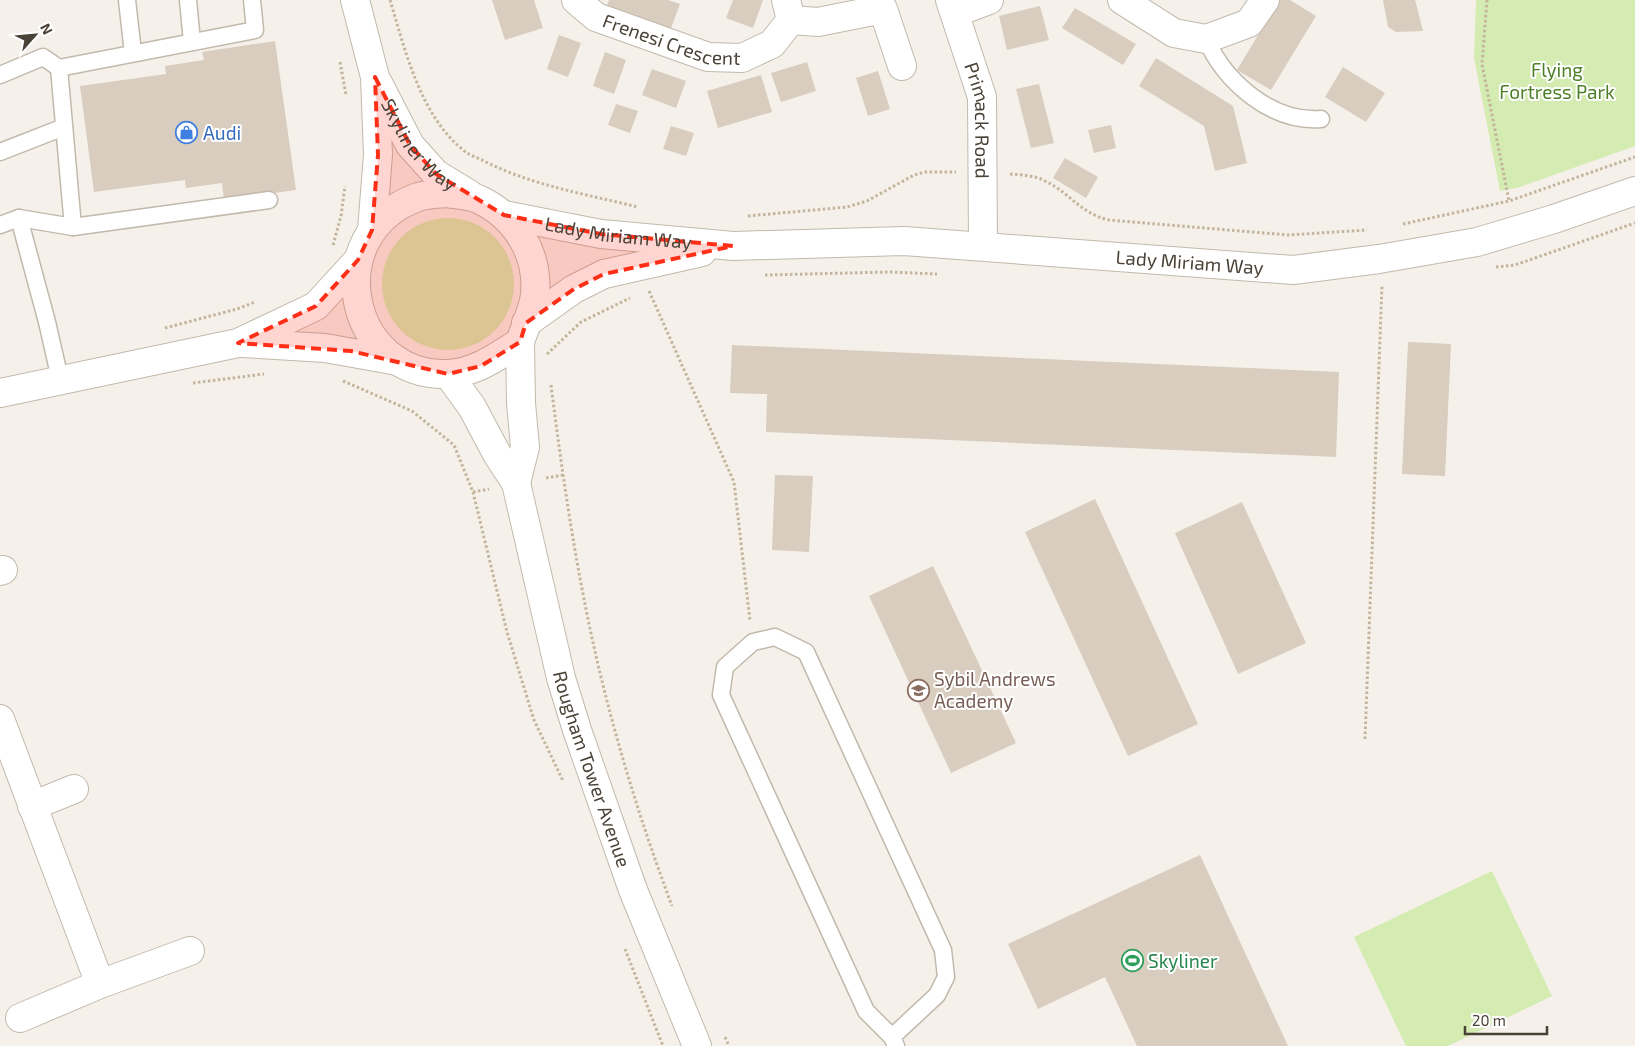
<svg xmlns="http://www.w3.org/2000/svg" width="1635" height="1046" viewBox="0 0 1635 1046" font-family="'Exo 2',sans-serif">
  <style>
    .green { fill: #d4ebb2 }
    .building { fill: #d8cdbf }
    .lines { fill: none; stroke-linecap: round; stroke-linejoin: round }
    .service-casing { stroke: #c2b9ac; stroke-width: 19 }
    .minor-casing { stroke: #c2b9ac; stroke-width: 30 }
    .tertiary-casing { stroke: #c2b9ac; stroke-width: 30 }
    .path { stroke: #c4b49c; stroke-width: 3; stroke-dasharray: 2.5 2.5; stroke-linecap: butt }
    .service { stroke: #fff; stroke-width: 16 }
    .minor { stroke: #fff; stroke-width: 28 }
    .tertiary { stroke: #fff; stroke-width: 28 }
    .marked { fill: #ff2f17; fill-opacity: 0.2; stroke: #ff2f17; stroke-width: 4; stroke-dasharray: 10 6; stroke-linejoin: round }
    .labels { text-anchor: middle; stroke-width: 4; stroke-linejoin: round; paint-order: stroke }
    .street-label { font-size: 19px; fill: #4a4237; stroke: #fff }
    .park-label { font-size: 19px; fill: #4d7f27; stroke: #fff }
    .shop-label { font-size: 19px; fill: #366cbe; stroke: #fff; text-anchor: start }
    .education-label { font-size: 19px; fill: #785e54; stroke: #fff; text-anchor: start }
    .leisure-label { font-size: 19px; fill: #27864d; stroke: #fff; text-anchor: start }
  </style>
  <rect width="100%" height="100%" fill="#f5f1ea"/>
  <g class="green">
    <path d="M 1476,0 L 1635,0 L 1635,146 L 1520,187 L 1500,191 L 1474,58 Z"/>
    <circle cx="448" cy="284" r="66"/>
    <path d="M 1492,871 L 1552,996 L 1448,1046 L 1406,1046 L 1354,937 Z"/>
  </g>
  <g class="building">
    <path d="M 492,0 L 534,0 L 543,28 L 505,40 Z"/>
    <path d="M 609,0 L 668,0 L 680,4 L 670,31 L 606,8 Z"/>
    <path d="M 733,0 L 763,0 L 753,28 L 726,18 Z"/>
    <path d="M 1279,0 L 1290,0 L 1316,16 L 1271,90 L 1237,70 Z"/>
    <path d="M 1383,0 L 1415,0 L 1423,31 L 1396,32 L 1388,27 Z"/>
    <path d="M 1040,6 L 1049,40 L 1007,50 L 999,16 Z"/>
    <path d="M 1075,8 L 1136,44 L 1123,65 L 1062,28 Z"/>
    <path d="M 559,35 L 581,43 L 568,77 L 547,69 Z"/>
    <path d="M 275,41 L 296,190 L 224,200 L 222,183 L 186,188 L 185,180 L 94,192 L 80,86 L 166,74 L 165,66 L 204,60 L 202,52 Z"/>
    <path d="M 605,52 L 626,60 L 614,94 L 593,86 Z"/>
    <path d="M 1156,58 L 1233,106 L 1247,163 L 1215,171 L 1204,126 L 1139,86 Z"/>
    <path d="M 807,62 L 816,91 L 781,102 L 771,73 Z"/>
    <path d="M 1343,67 L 1385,93 L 1366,122 L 1325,97 Z"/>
    <path d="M 652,69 L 686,81 L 676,108 L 642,95 Z"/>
    <path d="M 878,71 L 890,109 L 868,116 L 856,78 Z"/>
    <path d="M 761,75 L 772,112 L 718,128 L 707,91 Z"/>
    <path d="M 1039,84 L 1054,143 L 1031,148 L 1016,89 Z"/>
    <path d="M 616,104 L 638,111 L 630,133 L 608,125 Z"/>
    <path d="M 1111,125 L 1116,148 L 1094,153 L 1088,130 Z"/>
    <path d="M 671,126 L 694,133 L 686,156 L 663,149 Z"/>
    <path d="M 1065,158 L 1098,177 L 1086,198 L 1053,178 Z"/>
    <path d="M 1408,342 L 1451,344 L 1445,476 L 1402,474 Z"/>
    <path d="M 732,345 L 1339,372 L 1336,457 L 766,432 L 767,394 L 730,393 Z"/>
    <path d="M 775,475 L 813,476 L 809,552 L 772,550 Z"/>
    <path d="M 1095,499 L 1198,724 L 1128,756 L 1025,532 Z"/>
    <path d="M 1242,502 L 1306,643 L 1238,674 L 1175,533 Z"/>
    <path d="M 933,566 L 1016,743 L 951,773 L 869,596 Z"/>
    <path d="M 1200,855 L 1288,1046 L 1137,1046 L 1105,977 L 1038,1009 L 1008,944 Z"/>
  </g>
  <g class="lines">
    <defs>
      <g id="service">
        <path d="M 127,0 L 133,53"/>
        <path d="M 188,0 L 192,42"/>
        <path d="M 1206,39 C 1225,82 1272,123 1321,119"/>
        <path d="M 0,75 L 43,57 L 59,68"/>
        <path d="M 0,152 L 64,127"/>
        <path d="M 19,218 L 47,322 L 60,379"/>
        <path d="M 0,225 L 19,218 L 73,227 L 269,200"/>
        <path d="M 73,227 L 59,68 L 255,30 L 252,0"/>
        <path d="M 892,1037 L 937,995 L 946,977 L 943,950 L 806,652 L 775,637 L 753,642 L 725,667 L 721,695 L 866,1011 L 892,1037 L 896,1046"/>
      </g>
      <g id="minor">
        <path id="s1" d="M 576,0 L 596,17 L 708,57 L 742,58 L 772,44 L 791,20 L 786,0"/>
        <path id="s2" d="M 950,0 L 982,97 L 983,245"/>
        <path d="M 1122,0 L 1174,33 L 1206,39 L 1249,23 L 1265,0"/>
        <path d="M 955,13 L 989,0"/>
        <path d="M 791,20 L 818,22 L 883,9 L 902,66"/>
        <path d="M 0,571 L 3,570"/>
        <path d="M 0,719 L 100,984"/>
        <path d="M 32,806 L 74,789"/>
        <path d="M 20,1018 L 100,984 L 190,951"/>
      </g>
      <g id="tertiary">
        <path d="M 355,0 L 375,77 L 378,155 L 372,230"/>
        <path id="s3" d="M 378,83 L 410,145 L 436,174 L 469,194"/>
        <path d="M 448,193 C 457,195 469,195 478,199 C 515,216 539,253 535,295 C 533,310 525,327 520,342 C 498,356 475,373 448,374 C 347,377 318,233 418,197 C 427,194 438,194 448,193 Z"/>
        <path id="s4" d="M 504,215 L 601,234 L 733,246 L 904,241 L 1293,270 L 1379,259 L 1477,242 L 1554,219 L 1635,191"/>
        <path d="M 526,323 L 574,289 L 604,274 L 702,252"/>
        <path d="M 242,343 L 325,348 L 398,361"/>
        <path id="s5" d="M 448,374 L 472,407 L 497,454 L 516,483 L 561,678 L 577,730 L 633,890 L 697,1046"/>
        <path d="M 0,393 L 238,343 L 316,306 L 358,260"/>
        <path d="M 516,483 L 525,447 L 521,403 L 520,342"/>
      </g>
    </defs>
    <use href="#service" class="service-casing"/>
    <use href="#minor" class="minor-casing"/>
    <use href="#tertiary" class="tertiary-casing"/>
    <g class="path">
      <path d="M 390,0 C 405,50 420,114 462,149 C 467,154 475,157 482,160 C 530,185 585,194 638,207"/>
      <path d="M 1487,0 L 1482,64 L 1509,201"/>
      <path d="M 340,62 L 346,95"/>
      <path d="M 1010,174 C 1022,175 1034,175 1045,181 C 1069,192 1081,214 1109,220 L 1288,235 L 1367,230"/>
      <path d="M 748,216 L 847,207 L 867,201 L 914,175 L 925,172 L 956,172"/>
      <path d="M 1403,224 L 1509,201 L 1635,157"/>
      <path d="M 333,245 L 341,216 L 345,186"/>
      <path d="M 1496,267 L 1515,265 L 1635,223"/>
      <path d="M 765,275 L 889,272 L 937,274"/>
      <path d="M 649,291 L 734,482 L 750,621"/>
      <path d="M 165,328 L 237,309 L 255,302"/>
      <path d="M 547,354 L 581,322 L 630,298"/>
      <path d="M 343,381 L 412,411 L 454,445 L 473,492 L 507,632 L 534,720 L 563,781"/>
      <path d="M 193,383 L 264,374"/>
      <path d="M 551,385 C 560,456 570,528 584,599 C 604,703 635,807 672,906"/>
      <path d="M 546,478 L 563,475"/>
      <path d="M 473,492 L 489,489"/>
      <path d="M 1365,739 L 1382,285"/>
      <path d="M 625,949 L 663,1046"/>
      <path d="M 725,1037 L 729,1046"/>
    </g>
    <use href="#service" class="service"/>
    <use href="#minor" class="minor"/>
    <use href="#tertiary" class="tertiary"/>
  </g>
  <path class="marked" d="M 375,77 L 410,145 L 436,174 L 504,215 L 601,234 L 733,246 L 604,274 L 574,289 L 526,323 L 520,342 L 481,366 L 448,374 L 351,351 L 238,343 L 316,306 L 358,260 L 372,230 L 378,155 Z"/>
  <defs>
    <symbol id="shop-ring" viewBox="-11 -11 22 22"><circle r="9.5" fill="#fff" stroke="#3f7fe0" stroke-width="1.5"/><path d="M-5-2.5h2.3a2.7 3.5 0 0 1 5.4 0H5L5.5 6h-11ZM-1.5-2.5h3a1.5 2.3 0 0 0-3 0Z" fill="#3f7fe0"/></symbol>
    <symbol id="school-ring" viewBox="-11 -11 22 22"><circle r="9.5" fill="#fff" stroke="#8d6e63" stroke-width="1.5"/><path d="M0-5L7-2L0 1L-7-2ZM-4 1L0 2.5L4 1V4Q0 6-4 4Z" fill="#8d6e63"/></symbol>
    <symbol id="stadium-ring" viewBox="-11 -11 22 22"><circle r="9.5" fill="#fff" stroke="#2e9e5b" stroke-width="1.5"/><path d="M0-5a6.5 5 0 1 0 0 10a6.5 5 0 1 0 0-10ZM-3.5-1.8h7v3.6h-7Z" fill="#2e9e5b"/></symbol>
  </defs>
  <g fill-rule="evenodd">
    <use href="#shop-ring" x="174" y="120" width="25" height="25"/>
    <use href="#school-ring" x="906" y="678" width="25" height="25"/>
    <use href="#stadium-ring" x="1120" y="948" width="25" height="25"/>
  </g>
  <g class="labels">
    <g class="street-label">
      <text dy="7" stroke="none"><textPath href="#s1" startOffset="106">Frenesi Crescent</textPath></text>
      <text dy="7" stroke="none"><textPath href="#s2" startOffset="125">Primack Road</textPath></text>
      <text dy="7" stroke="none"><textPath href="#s3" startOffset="75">Skyliner Way</textPath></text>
      <text dy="7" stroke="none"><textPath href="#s4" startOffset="116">Lady Miriam Way</textPath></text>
      <text dy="7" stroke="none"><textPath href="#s4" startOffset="689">Lady Miriam Way</textPath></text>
      <text dy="7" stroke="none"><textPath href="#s5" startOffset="425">Rougham Tower Avenue</textPath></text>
    </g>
    <g class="park-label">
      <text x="1557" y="77">Flying<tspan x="1557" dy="22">Fortress Park</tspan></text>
    </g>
    <g class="shop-label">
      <text x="203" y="140">Audi</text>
    </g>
    <g class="education-label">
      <text x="934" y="686">Sybil Andrews<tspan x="934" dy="22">Academy</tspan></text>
    </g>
    <g class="leisure-label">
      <text x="1148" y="968">Skyliner</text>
    </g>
  </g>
  <g transform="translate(35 35) rotate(63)" stroke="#ffffff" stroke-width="4" paint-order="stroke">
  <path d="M0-4L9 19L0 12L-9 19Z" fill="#4a4237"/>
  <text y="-8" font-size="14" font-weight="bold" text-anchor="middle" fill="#4a4237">N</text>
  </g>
  <path d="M1465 1026v8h82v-8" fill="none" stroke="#4a4237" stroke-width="2.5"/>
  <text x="1472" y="1026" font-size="15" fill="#4a4237" stroke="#ffffff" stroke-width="4" paint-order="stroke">20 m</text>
</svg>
